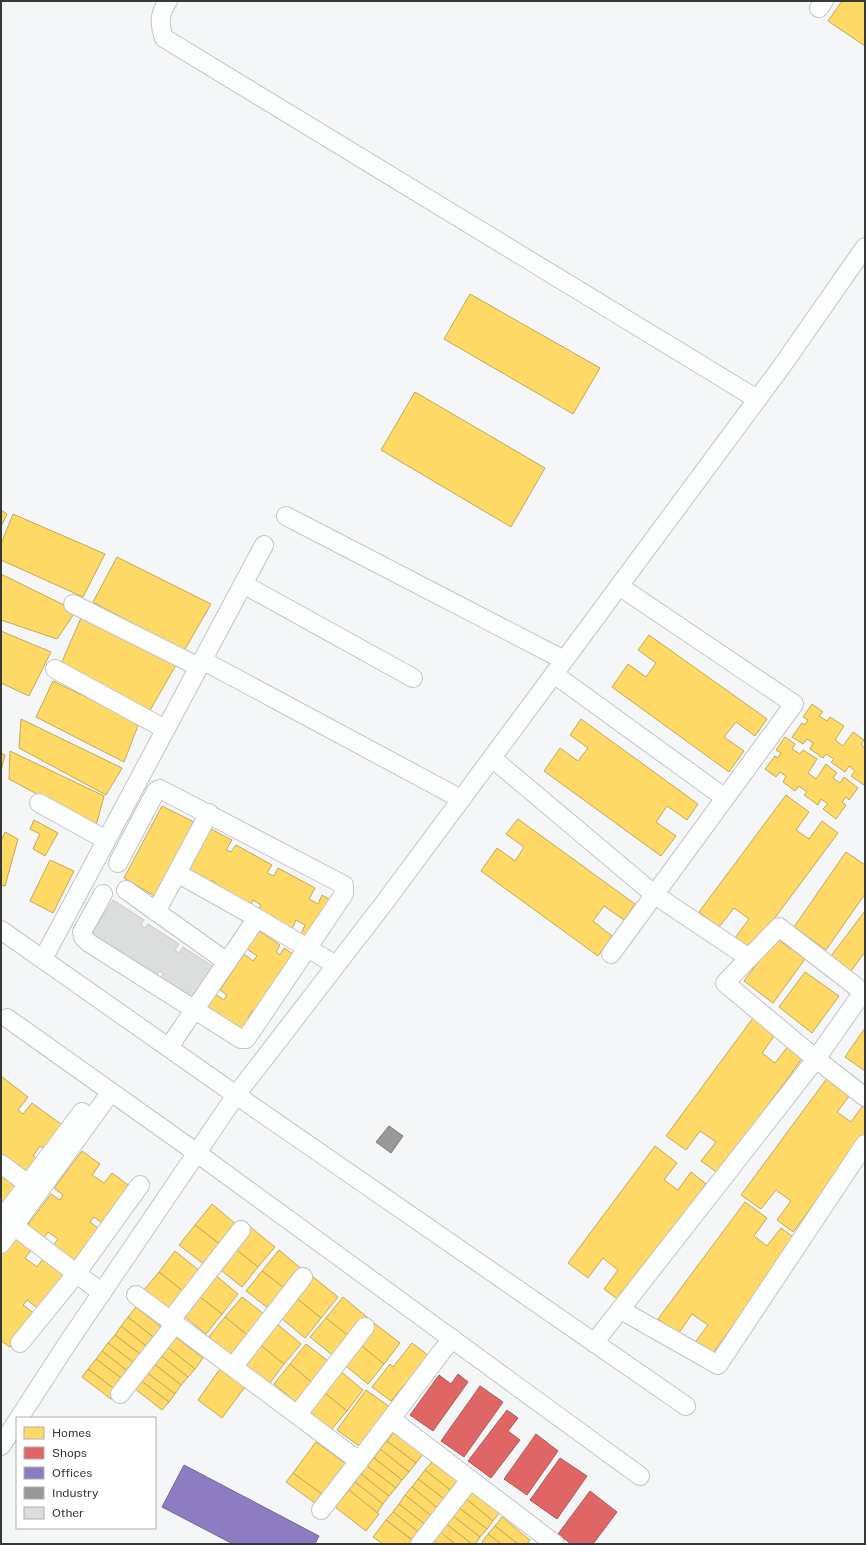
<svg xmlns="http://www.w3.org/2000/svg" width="866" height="1545" viewBox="0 0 866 1545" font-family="'Public Sans',sans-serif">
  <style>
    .homes { fill: #ffd966; stroke: #c3a958 }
    .shops { fill: #e06666; stroke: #ad5858 }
    .offices { fill: #8e7cc3; stroke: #746899 }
    .industry { fill: #999; stroke: #7b7c7c }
    .building { fill: #dcdddd; stroke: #c9c9ca }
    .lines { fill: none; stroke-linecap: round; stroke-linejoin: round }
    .street-casing { stroke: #c3c4c5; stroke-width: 20 }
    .street { stroke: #fdfefe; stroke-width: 18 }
  </style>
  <rect width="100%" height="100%" fill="#f4f6f7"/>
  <g class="homes">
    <path d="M 842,1 L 865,1 L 865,46 L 828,21 Z"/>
    <path d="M 470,294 L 600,368 L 573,414 L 444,339 Z"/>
    <path d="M 415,392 L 545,468 L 511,527 L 381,450 Z"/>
    <path d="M 1,510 L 7,514 L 1,527 Z"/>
    <path d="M 13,514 L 105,554 L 83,597 L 1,560 L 1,544 Z"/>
    <path d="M 117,557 L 211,604 L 184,651 L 93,602 Z"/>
    <path d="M 1,574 L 76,611 L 57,639 L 1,620 Z"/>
    <path d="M 81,618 L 176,665 L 149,712 L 61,664 Z"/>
    <path d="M 1,631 L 51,652 L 29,696 L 1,683 Z"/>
    <path d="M 649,635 L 767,719 L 755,736 L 736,722 L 724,737 L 744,751 L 729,772 L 612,687 L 628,664 L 646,677 L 656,663 L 638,650 Z"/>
    <path d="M 53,681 L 139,723 L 124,762 L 36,717 Z"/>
    <path d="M 812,704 L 823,712 L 819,716 L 827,721 L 830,717 L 844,726 L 835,740 L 843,746 L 853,732 L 864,740 L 861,745 L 865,748 L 865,783 L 864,785 L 851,776 L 855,771 L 849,766 L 845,772 L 831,762 L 834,759 L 826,754 L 823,758 L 810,749 L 813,743 L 807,739 L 803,744 L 792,737 L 802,723 L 805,725 L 808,720 L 803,717 Z"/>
    <path d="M 21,719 L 122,768 L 106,795 L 19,748 Z"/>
    <path d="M 581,719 L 698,804 L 687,820 L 667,806 L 656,822 L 676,836 L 661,856 L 544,771 L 560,748 L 578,761 L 588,748 L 570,735 Z"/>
    <path d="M 785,737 L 795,744 L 792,749 L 800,754 L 803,750 L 817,759 L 808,773 L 816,779 L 826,764 L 837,773 L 833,778 L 840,783 L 844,777 L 858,788 L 849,800 L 846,797 L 842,802 L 846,805 L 836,819 L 823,809 L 828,804 L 821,799 L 818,805 L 804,795 L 807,792 L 799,786 L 795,791 L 783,782 L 786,776 L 780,772 L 776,777 L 765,769 L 775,756 L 778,758 L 781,753 L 776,750 Z"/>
    <path d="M 10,751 L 104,796 L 96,826 L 9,779 Z"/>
    <path d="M 1,753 L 5,755 L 1,771 Z"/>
    <path d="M 786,795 L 809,812 L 796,830 L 809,839 L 822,821 L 838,833 L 751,950 L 735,938 L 749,919 L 734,908 L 719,927 L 699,912 Z"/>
    <path d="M 162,806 L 198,824 L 158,898 L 124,878 Z"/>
    <path d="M 518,819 L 635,904 L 624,920 L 604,906 L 593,921 L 612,936 L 598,956 L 481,871 L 497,848 L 515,861 L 524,847 L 506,834 Z"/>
    <path d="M 34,820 L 58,833 L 45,856 L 33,849 L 40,834 L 30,829 Z"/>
    <path d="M 211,829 L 232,840 L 226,850 L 231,852 L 236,845 L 272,865 L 267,873 L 274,876 L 278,868 L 315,888 L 309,899 L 318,904 L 322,895 L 332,901 L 311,939 L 301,934 L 305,925 L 296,920 L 292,929 L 258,910 L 261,905 L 253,900 L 249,908 L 212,888 L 215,882 L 211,880 L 208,886 L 186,875 Z"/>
    <path d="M 5,832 L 18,839 L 5,886 L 1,885 L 1,841 Z"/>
    <path d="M 846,852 L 865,865 L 865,894 L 826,950 L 794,927 Z"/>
    <path d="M 50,860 L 74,871 L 53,913 L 30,901 Z"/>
    <path d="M 865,911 L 865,952 L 851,971 L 831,956 Z"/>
    <path d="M 259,931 L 280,945 L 276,952 L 280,955 L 284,948 L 299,958 L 260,1016 L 252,1011 L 248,1017 L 255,1021 L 245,1035 L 205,1008 L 215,994 L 224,1000 L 227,995 L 220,990 L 244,954 L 253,961 L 257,956 L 247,949 Z"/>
    <path d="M 776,938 L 805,959 L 773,1003 L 744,981 Z"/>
    <path d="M 805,972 L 839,996 L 812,1033 L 779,1007 Z"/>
    <path d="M 753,1018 L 775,1035 L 762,1053 L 775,1063 L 789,1045 L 804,1056 L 718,1173 L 701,1161 L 716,1142 L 700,1131 L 686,1150 L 666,1136 Z"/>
    <path d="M 865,1028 L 865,1071 L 845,1057 Z"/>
    <path d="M 1,1076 L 28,1097 L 18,1110 L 23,1114 L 32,1103 L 65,1127 L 47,1151 L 40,1146 L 33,1156 L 40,1161 L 27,1178 L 1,1158 Z"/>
    <path d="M 828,1077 L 851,1094 L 837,1112 L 851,1122 L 864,1104 L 865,1104 L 865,1135 L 793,1232 L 777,1220 L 791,1201 L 776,1190 L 761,1209 L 741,1195 Z"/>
    <path d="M 655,1146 L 677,1163 L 664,1180 L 678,1190 L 691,1172 L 706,1184 L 620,1301 L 604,1289 L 618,1270 L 603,1258 L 588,1278 L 568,1263 Z"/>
    <path d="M 82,1151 L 100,1164 L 92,1175 L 104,1183 L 112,1173 L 135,1190 L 107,1227 L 94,1217 L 90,1222 L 102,1231 L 77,1264 L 53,1246 L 58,1239 L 48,1232 L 43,1239 L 26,1227 L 51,1194 L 60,1200 L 63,1195 L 54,1188 Z"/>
    <path d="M 1,1171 L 22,1187 L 1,1209 Z"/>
    <path d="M 745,1202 L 767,1218 L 754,1236 L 767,1246 L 781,1228 L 796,1239 L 710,1357 L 693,1345 L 708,1325 L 692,1314 L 678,1334 L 658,1319 Z"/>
    <path d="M 212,1204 L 237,1225 L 221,1245 L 195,1225 Z"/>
    <path d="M 195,1225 L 221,1245 L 205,1265 L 179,1245 Z"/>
    <path d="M 249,1226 L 275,1247 L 258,1267 L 233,1247 Z"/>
    <path d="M 15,1234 L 33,1248 L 25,1258 L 37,1267 L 45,1256 L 68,1273 L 40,1310 L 27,1300 L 23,1305 L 35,1314 L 10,1347 L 1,1341 L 1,1252 Z"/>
    <path d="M 233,1247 L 258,1267 L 242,1287 L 217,1267 Z"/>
    <path d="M 279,1250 L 304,1271 L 288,1291 L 262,1271 Z"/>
    <path d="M 175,1251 L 201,1272 L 184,1292 L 159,1272 Z"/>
    <path d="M 262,1271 L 288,1291 L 272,1311 L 246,1291 Z"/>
    <path d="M 159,1272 L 184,1292 L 169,1312 L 143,1291 Z"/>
    <path d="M 213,1273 L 238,1294 L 222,1314 L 196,1294 Z"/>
    <path d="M 312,1276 L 338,1297 L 321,1318 L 295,1297 Z"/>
    <path d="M 196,1294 L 222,1314 L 206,1334 L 180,1313 Z"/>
    <path d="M 242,1297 L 268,1317 L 251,1338 L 225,1317 Z"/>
    <path d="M 295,1297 L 321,1318 L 305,1338 L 280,1317 Z"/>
    <path d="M 343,1297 L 368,1318 L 351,1338 L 326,1318 Z"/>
    <path d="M 136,1307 L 165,1330 L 157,1340 L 128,1317 Z"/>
    <path d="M 128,1317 L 157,1340 L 150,1349 L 121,1326 Z"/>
    <path d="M 225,1317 L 251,1338 L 235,1358 L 209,1337 Z"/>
    <path d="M 326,1318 L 351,1338 L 336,1358 L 310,1337 Z"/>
    <path d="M 276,1323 L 301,1344 L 284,1364 L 259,1344 Z"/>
    <path d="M 374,1323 L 400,1343 L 384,1364 L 358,1343 Z"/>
    <path d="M 121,1326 L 150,1349 L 144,1357 L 115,1335 Z"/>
    <path d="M 115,1335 L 144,1357 L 137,1365 L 108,1343 Z"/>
    <path d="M 174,1336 L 203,1358 L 195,1369 L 166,1346 Z"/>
    <path d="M 108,1343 L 137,1365 L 130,1373 L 102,1351 Z"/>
    <path d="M 358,1343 L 384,1364 L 368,1384 L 342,1363 Z"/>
    <path d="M 412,1343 L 432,1358 L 409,1388 L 405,1384 L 391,1401 L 372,1387 L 390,1364 L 393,1367 Z"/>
    <path d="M 259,1344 L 284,1364 L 269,1384 L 243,1364 Z"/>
    <path d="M 306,1344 L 332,1364 L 315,1385 L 290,1364 Z"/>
    <path d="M 166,1346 L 195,1369 L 188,1377 L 160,1355 Z"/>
    <path d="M 102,1351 L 130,1373 L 125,1381 L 96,1359 Z"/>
    <path d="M 160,1355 L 188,1377 L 181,1385 L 153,1363 Z"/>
    <path d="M 96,1359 L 125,1381 L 117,1391 L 88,1369 Z"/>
    <path d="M 153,1363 L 181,1385 L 175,1394 L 146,1372 Z"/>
    <path d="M 290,1364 L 315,1385 L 299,1405 L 274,1384 Z"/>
    <path d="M 88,1369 L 117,1391 L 111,1399 L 82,1377 Z"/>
    <path d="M 220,1369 L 245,1387 L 222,1418 L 198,1400 Z"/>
    <path d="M 338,1369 L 363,1390 L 347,1411 L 321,1390 Z"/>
    <path d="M 146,1372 L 175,1394 L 169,1402 L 140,1380 Z"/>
    <path d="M 140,1380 L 169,1402 L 162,1410 L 134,1388 Z"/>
    <path d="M 321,1390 L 347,1411 L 331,1430 L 305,1410 Z"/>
    <path d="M 366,1390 L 391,1408 L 362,1448 L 337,1430 Z"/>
    <path d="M 395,1431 L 424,1453 L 416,1463 L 387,1441 Z"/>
    <path d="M 387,1441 L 416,1463 L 409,1472 L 380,1449 Z"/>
    <path d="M 316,1442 L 349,1466 L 326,1497 L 293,1473 Z"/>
    <path d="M 380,1449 L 409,1472 L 402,1480 L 374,1458 Z"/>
    <path d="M 374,1458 L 402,1480 L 396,1488 L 367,1466 Z"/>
    <path d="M 433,1461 L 461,1484 L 454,1493 L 425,1470 Z"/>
    <path d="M 367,1466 L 396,1488 L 389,1496 L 361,1474 Z"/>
    <path d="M 425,1470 L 454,1493 L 447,1501 L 418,1479 Z"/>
    <path d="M 293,1473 L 326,1497 L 319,1506 L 286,1482 Z"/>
    <path d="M 361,1474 L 389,1496 L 383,1504 L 355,1482 Z"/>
    <path d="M 418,1479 L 447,1501 L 440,1510 L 412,1487 Z"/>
    <path d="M 355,1482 L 383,1504 L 377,1513 L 349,1490 Z"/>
    <path d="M 412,1487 L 440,1510 L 434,1518 L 405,1495 Z"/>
    <path d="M 349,1490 L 379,1514 L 366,1531 L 335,1507 Z"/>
    <path d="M 471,1490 L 500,1512 L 493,1521 L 465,1498 Z"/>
    <path d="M 405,1495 L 434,1518 L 427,1526 L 399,1504 Z"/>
    <path d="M 465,1498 L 493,1521 L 487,1529 L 458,1507 Z"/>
    <path d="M 399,1504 L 427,1526 L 421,1534 L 393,1512 Z"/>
    <path d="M 458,1507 L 487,1529 L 480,1537 L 452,1515 Z"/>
    <path d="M 393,1512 L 421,1534 L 415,1542 L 386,1520 Z"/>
    <path d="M 452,1515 L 480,1537 L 475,1544 L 472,1544 L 445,1523 Z"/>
    <path d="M 502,1517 L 530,1540 L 527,1544 L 518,1544 L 495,1526 Z"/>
    <path d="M 386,1520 L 417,1544 L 383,1544 L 373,1537 Z"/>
    <path d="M 445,1523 L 472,1544 L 455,1544 L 439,1531 Z"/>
    <path d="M 495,1526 L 518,1544 L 501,1544 L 488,1534 Z"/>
    <path d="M 439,1531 L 455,1544 L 438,1544 L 432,1539 Z"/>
    <path d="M 488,1534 L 501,1544 L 484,1544 L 482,1542 Z"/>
  </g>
  <g class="shops">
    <path d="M 458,1374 L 468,1382 L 433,1431 L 410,1415 L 439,1375 L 451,1384 Z"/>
    <path d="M 480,1386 L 503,1402 L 464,1457 L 441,1441 Z"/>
    <path d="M 507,1410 L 518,1418 L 508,1431 L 520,1440 L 491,1478 L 468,1461 Z"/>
    <path d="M 536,1434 L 558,1451 L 527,1495 L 504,1479 Z"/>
    <path d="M 560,1458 L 587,1476 L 557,1519 L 530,1500 Z"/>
    <path d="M 590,1491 L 617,1512 L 593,1544 L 571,1544 L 558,1534 Z"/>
  </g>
  <path class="offices" d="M 184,1465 L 319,1536 L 315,1544 L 233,1544 L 162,1507 Z"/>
  <path class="industry" d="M 389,1126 L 403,1136 L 391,1153 L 376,1142 Z"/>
  <path class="building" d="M 113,900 L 144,920 L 141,925 L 145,928 L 148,924 L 179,944 L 175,950 L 179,953 L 183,947 L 217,969 L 194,1005 L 158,982 L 163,974 L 160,971 L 155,977 L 90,936 Z"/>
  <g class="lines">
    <defs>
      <g id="street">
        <path d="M 168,1 C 159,14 159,23 164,38 L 757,399"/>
        <path d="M 819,8 L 824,1"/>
        <path d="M 286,516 L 564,660"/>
        <path d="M 243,584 L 413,678"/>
        <path d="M 73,604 L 199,667"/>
        <path d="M 202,660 L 461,799"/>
        <path d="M 55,669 L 165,729"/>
        <path d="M 554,674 L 725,798"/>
        <path d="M 492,758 L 655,895 L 749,958 L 725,983 L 816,1059 L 863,992 L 779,927 L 749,958"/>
        <path d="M 39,803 L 106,840"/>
        <path d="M 177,873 L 257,918"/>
        <path d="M 126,890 L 227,962"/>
        <path d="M 103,894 L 82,932 L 83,937 L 89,943 L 241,1039 L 246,1039 L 344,894 L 344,885 L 160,789 L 156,791 L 118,863"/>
        <path d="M 156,912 L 209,813"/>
        <path d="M 1,930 L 236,1095 L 385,902 L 554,674 L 782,366 L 865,247"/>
        <path d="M 611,954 L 794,704 L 619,586"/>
        <path d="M 43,959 L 264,545"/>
        <path d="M 7,1018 L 197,1153 L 640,1476"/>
        <path d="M 169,1047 L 257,918 L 336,965"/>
        <path d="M 1,1164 L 28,1184"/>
        <path d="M 1,1220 L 82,1112"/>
        <path d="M 14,1226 L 102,1293"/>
        <path d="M 1,1244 L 111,1092"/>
        <path d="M 136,1295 L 359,1461 L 452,1338"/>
        <path d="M 621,1310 L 718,1365 L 865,1144"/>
        <path d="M 170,1321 L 241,1230"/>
        <path d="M 20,1343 L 76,1274 L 140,1185"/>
        <path d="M 594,1343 L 816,1059 L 865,1097"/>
        <path d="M 233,1367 L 303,1277"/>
        <path d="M 120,1394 L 175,1324"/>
        <path d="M 297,1415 L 365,1327"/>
        <path d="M 19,1418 L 67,1344 L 236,1095 L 686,1406"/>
        <path d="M 391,1419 L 555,1544"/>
        <path d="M 1,1446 L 17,1421"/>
        <path d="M 321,1510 L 359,1461"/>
        <path d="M 420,1544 L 470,1480"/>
      </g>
    </defs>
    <use href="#street" class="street-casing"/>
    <use href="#street" class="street"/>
  </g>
  <rect width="866" height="1545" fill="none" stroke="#363838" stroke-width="4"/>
  <rect x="16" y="1417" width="140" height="112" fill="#ffffff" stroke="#afafaf"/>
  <rect x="24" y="1427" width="20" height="12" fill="#ffd966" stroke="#afafaf"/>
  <text x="52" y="1437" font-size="12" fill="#363838">Homes</text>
  <rect x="24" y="1447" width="20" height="12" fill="#e06666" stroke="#afafaf"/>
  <text x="52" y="1457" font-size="12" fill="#363838">Shops</text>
  <rect x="24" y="1467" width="20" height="12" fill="#8e7cc3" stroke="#afafaf"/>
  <text x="52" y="1477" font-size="12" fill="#363838">Offices</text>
  <rect x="24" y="1487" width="20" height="12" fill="#999999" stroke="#afafaf"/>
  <text x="52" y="1497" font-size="12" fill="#363838">Industry</text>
  <rect x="24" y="1507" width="20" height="12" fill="#dcdddd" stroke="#afafaf"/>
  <text x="52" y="1517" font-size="12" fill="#363838">Other</text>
</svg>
